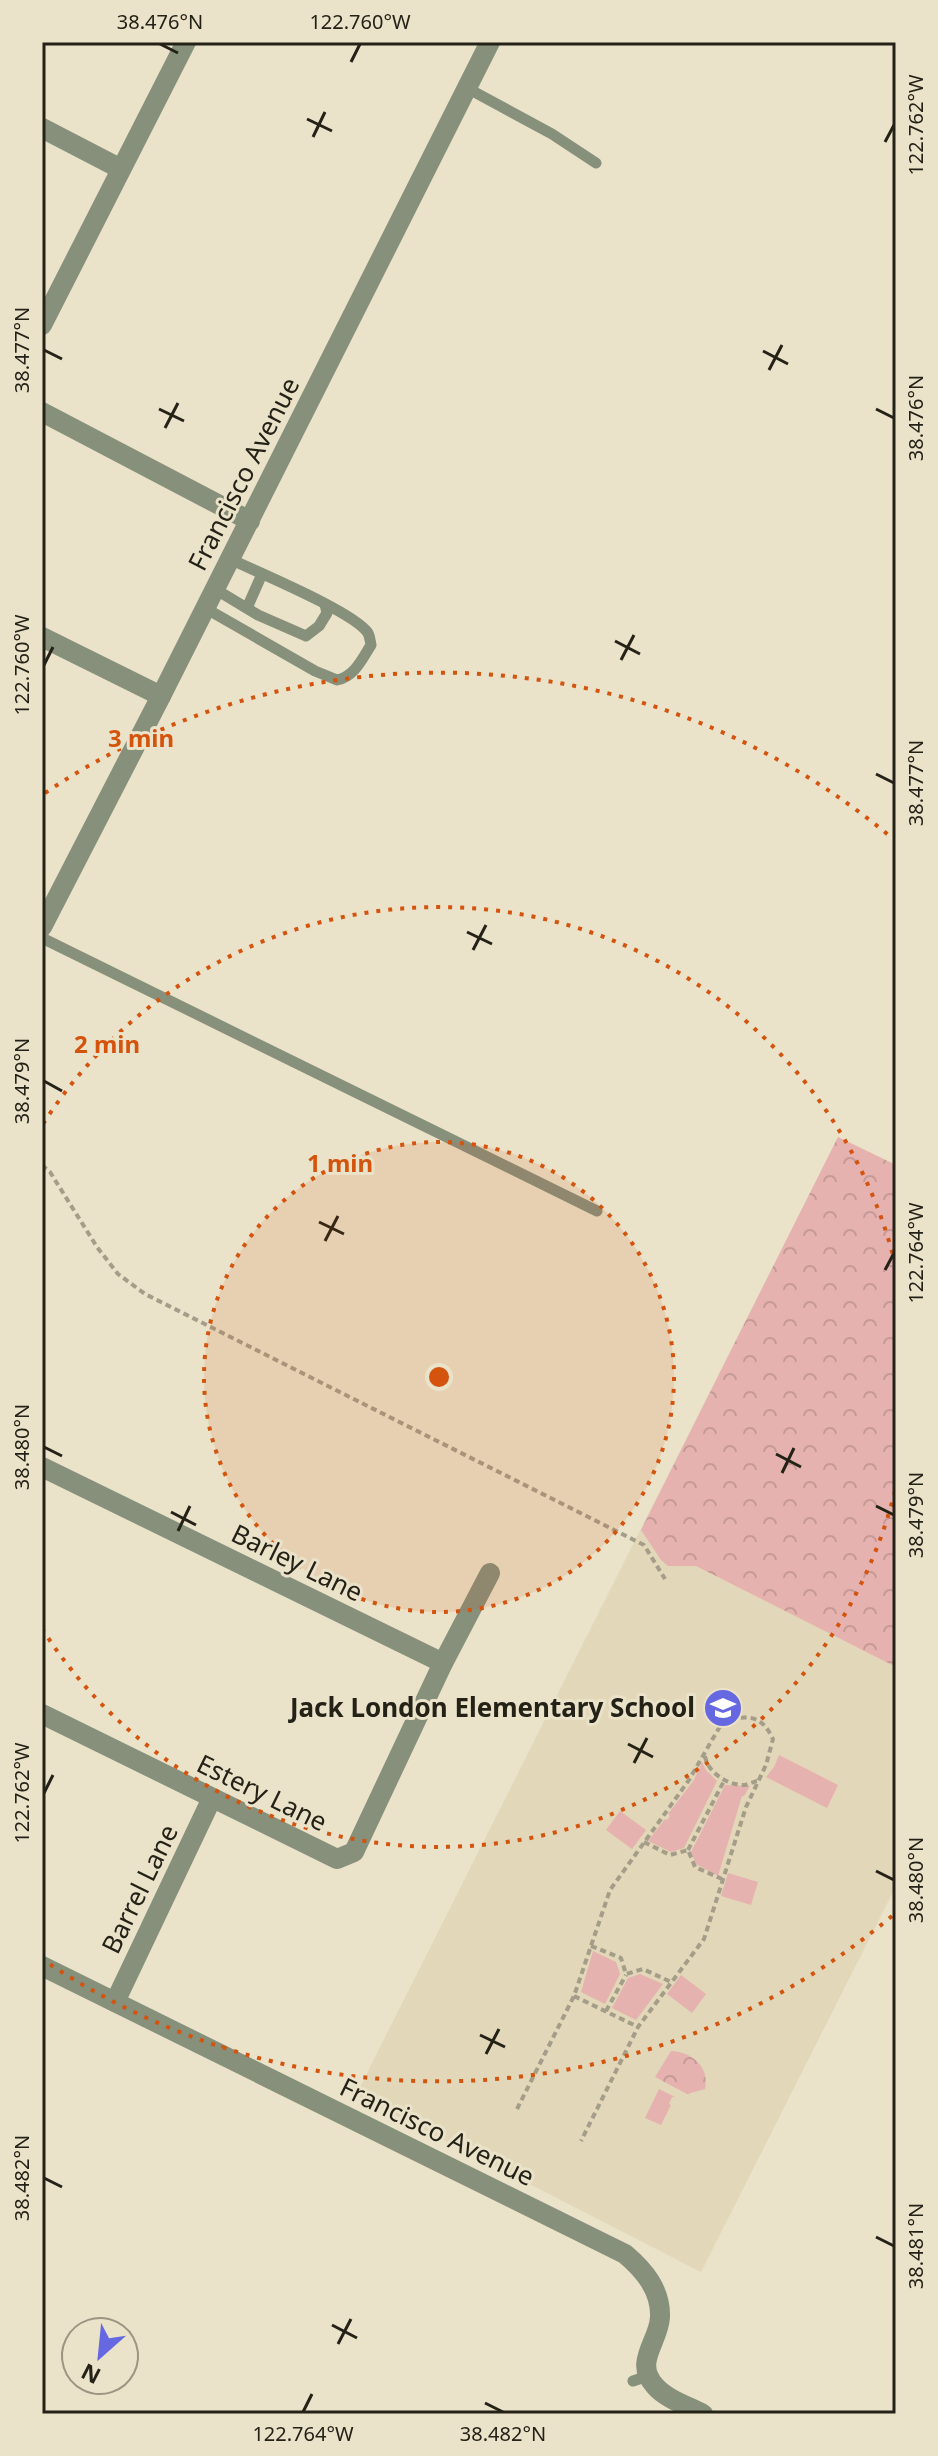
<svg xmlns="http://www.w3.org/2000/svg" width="938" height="2456" viewBox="0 0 938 2456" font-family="'Noto Sans',sans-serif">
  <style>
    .built { fill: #e2d7b8 }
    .grass { fill: #e6b2af }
    .park { fill: url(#park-crowns) }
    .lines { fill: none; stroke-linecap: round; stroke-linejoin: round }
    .path { stroke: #a39d89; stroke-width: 4; stroke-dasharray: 6 4; stroke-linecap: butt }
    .lane { stroke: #86907b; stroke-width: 11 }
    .street { stroke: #86907b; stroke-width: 20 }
    .ticks { fill: none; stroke: #242117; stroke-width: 3 }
    .ring { fill: none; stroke: #d4530d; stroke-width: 4; stroke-dasharray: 4 8 }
    .labels { text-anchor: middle; stroke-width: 6; stroke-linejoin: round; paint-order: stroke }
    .street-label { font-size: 26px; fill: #242117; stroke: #eae2c9 }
    .poi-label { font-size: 26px; font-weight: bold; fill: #242117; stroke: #eae2c9; text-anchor: end }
    .centre { fill: #d4530d; stroke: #eae2c9; stroke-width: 4 }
    .ring-label { font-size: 24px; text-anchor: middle; font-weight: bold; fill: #d4530d; stroke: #eae2c9; stroke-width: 6; stroke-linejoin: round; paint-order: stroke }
    .neatline { fill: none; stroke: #242117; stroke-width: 3 }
    .ticks-label { font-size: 20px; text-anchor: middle; fill: #242117 }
  </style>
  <defs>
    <pattern id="park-crowns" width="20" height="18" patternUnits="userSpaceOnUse" patternTransform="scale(2)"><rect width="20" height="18" fill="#e6b2af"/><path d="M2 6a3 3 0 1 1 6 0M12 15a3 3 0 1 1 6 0" fill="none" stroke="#c59996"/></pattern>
  </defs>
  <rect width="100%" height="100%" fill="#eae2c9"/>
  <path class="built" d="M 838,1137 L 896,1165 L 896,1886 L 701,2272 L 356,2095 Z"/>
  <g class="grass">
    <path d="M 779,1755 L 838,1785 L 827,1808 L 766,1777 L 774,1767 Z"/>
    <path d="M 702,1762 L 706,1770 L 717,1781 L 684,1848 L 671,1852 L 648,1841 L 665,1819 L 667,1820 L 670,1816 L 668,1814 L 694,1780 Z"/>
    <path d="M 725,1785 L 750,1786 L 744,1796 L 742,1796 L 718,1876 L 696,1864 L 691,1852 Z"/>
    <path d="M 620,1811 L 646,1830 L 632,1849 L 606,1830 Z"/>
    <path d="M 728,1873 L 758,1882 L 751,1905 L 721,1896 Z"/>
    <path d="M 593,1951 L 616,1962 L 620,1974 L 605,2004 L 581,1992 Z"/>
    <path d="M 640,1974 L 663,1984 L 636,2020 L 612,2008 L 628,1978 Z"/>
    <path d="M 681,1975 L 706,1994 L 692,2013 L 667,1994 Z"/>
    <path d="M 659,2089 L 675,2097 L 672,2097 L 669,2104 L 671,2105 L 661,2125 L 645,2118 Z"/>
  </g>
  <g class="park">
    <path d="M 838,1137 L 896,1165 L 896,1667 L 696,1566 L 668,1566 L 661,1560 L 641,1530 Z"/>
    <path d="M 671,2051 C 692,2052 710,2067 705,2089 L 687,2094 L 655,2077 Z"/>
  </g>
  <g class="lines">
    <g class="path">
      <path d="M 42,1165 L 50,1172 L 97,1247 L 118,1274 L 145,1294 L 644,1545 L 665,1579"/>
      <path d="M 705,1756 C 707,1772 728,1786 745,1785 C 746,1785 756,1781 757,1781"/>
      <path d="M 644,1842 L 670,1855 L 688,1850 L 695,1867 L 722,1879"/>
      <path d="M 688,1850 L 725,1779"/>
      <path d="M 591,1946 L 621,1958 L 626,1974 L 643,1969 L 671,1982"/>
      <path d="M 574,1996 L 638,2027"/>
      <path d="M 606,2011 L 626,1975"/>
      <path d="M 517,2109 L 574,1996 L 610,1890 L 689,1780 L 723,1721 C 748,1715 761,1714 773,1739 L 766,1765 L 746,1807 L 704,1939 L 638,2027 L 581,2141"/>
    </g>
    <g class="lane">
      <path d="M 467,88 L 552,134 L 596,163"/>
      <path d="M 215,589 L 258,615 L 306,636 L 319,626 L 327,613 L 325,604"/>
      <path d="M 205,608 L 315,671 L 337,680 C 355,676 362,659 371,645 C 370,640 370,637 368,633 C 354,612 257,572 230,559"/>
      <path d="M 247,608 L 262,574"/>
      <path d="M 42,938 L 597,1211"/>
      <path d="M 633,2381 L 648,2376"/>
    </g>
    <g class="street">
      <path d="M 42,128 L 121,169"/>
      <path d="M 42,325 L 186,42"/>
      <path d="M 42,412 L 250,521"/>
      <path d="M 42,637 L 161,696"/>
      <path d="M 42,927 L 161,696 L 490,42"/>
      <path d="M 42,1467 L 443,1663"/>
      <path d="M 42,1714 L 337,1859 L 354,1852 L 443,1663 L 490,1573"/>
      <path d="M 42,1966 L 625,2254 C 644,2270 661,2290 660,2317 C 659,2342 633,2362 655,2386 C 666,2399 688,2406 703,2414"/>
      <path d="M 115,2002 L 212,1798"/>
    </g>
  </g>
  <path class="ticks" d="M 160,44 L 178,53M 351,62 L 360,44M 307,119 L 332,131M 313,137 L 325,112M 885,142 L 894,125M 44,350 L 62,359M 763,351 L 788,364M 769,370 L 782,345M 159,409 L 184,421M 876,409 L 894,418M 165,428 L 178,403M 615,641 L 640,654M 621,660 L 634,635M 44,665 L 53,647M 876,774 L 894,783M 467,932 L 492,944M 473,950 L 486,925M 44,1081 L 62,1091M 319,1222 L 344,1234M 325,1241 L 338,1216M 885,1270 L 894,1253M 44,1447 L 62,1456M 776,1454 L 801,1467M 782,1473 L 794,1448M 876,1506 L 894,1515M 171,1512 L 196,1525M 178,1531 L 190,1506M 628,1744 L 653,1757M 634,1763 L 647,1738M 44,1793 L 53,1775M 876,1871 L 894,1880M 480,2035 L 505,2047M 486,2054 L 499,2029M 44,2178 L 62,2187M 876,2237 L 894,2246M 332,2325 L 357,2338M 338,2344 L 351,2319M 485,2403 L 503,2412M 303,2412 L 312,2394"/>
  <circle cx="439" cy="1377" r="235" fill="#d4530d" fill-opacity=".12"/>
  <g class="ring">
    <circle cx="439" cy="1377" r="235"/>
    <path d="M895 1491A470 470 0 0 1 43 1630M43 1124A470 470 0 0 1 895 1263"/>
    <path d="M892 1916A704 704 0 0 1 45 1961M45 793A704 704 0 0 1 892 838"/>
  </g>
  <defs>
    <symbol id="school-disc" viewBox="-11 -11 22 22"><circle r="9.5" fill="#6668e1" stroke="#eae2c9"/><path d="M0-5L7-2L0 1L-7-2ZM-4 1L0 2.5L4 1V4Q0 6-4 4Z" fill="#fff"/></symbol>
  </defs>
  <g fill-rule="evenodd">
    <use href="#school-disc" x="701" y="1686" width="44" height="44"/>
  </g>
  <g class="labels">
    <g class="street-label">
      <text transform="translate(244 474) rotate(-63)" y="9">Francisco Avenue</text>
      <text transform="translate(297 1563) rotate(26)" y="9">Barley Lane</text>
      <text transform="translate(262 1793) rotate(26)" y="9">Estery Lane</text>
      <text transform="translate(140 1889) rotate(-64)" y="9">Barrel Lane</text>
      <text transform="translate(437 2132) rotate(26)" y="9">Francisco Avenue</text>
    </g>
    <g class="poi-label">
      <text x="695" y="1717">Jack London Elementary School</text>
    </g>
  </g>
  <circle cx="439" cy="1377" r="12" class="centre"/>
  <g class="ring-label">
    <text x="141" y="747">3 min</text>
    <text x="107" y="1053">2 min</text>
    <text x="340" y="1172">1 min</text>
  </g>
  <rect width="938" height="2456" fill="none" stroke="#eae2c9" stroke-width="88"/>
  <g transform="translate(100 2356) rotate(207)"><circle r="38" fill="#eae2c9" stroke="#9b9582" stroke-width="2"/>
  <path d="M0-6L14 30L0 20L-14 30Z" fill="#6668e1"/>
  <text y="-12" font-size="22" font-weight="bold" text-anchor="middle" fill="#242117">N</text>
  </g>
  <rect x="44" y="44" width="850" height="2368" class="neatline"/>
  <g class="ticks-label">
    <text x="160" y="29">38.476°N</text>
    <text x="360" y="29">122.760°W</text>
    <text transform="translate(916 125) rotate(-90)" y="7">122.762°W</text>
    <text transform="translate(22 350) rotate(-90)" y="7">38.477°N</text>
    <text transform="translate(916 418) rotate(-90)" y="7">38.476°N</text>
    <text transform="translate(22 665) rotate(-90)" y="7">122.760°W</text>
    <text transform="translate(916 783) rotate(-90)" y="7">38.477°N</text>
    <text transform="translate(22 1081) rotate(-90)" y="7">38.479°N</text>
    <text transform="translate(916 1253) rotate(-90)" y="7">122.764°W</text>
    <text transform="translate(22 1447) rotate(-90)" y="7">38.480°N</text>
    <text transform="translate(916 1515) rotate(-90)" y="7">38.479°N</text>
    <text transform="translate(22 1793) rotate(-90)" y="7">122.762°W</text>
    <text transform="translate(916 1880) rotate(-90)" y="7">38.480°N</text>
    <text transform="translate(22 2178) rotate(-90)" y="7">38.482°N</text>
    <text transform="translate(916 2246) rotate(-90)" y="7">38.481°N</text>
    <text x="303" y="2441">122.764°W</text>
    <text x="503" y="2441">38.482°N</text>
  </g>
</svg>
